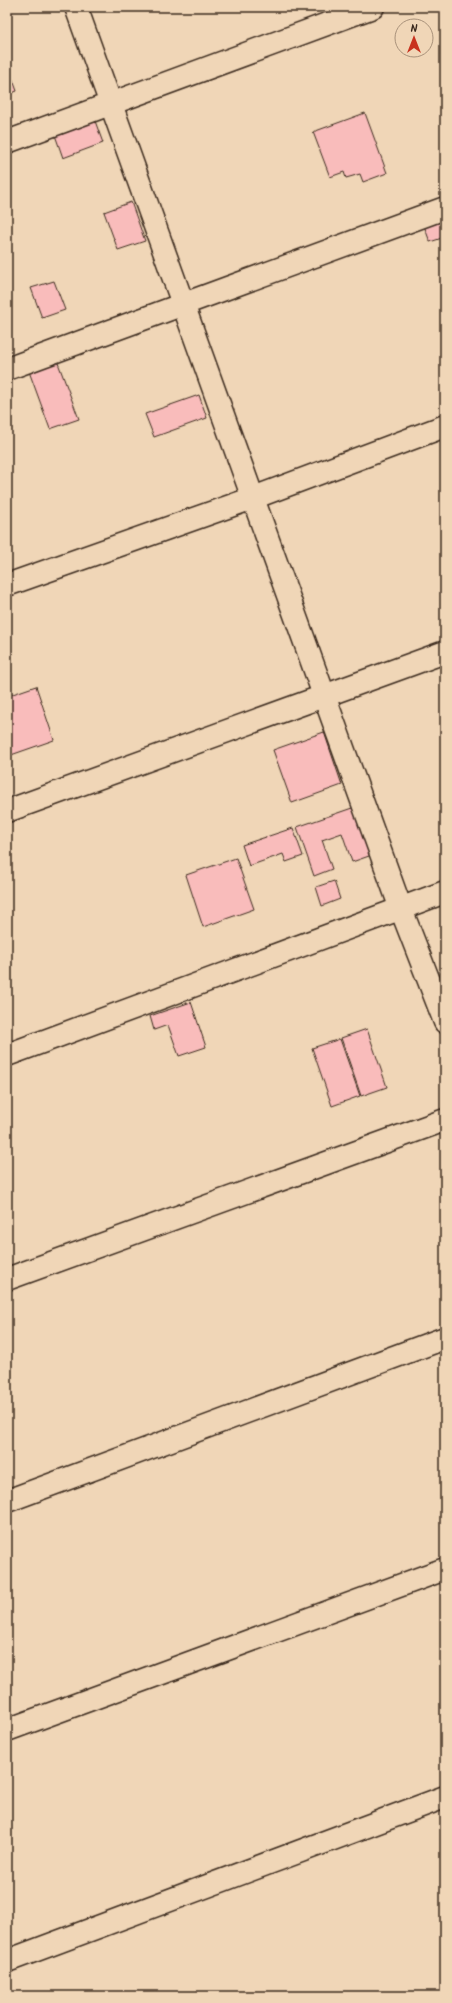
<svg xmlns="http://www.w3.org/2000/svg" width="452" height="2003" viewBox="0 0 452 2003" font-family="Kalam,sans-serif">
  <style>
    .building { fill: #f9bcbb; stroke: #3b2a1e }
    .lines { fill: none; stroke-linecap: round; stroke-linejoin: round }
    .minor-casing { stroke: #3b2a1e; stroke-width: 25 }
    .minor { stroke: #f0d6b7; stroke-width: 22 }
  </style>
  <rect width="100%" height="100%" fill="#f0d6b7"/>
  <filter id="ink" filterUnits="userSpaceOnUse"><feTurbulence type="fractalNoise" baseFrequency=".025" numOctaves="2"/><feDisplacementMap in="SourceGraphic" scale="8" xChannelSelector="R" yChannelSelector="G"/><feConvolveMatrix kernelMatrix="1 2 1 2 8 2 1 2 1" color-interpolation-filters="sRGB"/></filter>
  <g filter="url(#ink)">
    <g class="building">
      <path d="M 7,64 L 17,91 L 7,95 Z"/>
      <path d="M 365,113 L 387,173 L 363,182 L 360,174 L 346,178 L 344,172 L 330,177 L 313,132 Z"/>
      <path d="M 95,121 L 103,143 L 63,158 L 55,135 Z"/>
      <path d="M 131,202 L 145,241 L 118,250 L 104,212 Z"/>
      <path d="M 445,215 L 445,237 L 430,242 L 423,223 Z"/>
      <path d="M 54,281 L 65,310 L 42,318 L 31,288 Z"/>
      <path d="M 55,355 L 79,419 L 50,429 L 27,366 Z"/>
      <path d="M 199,395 L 207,418 L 154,437 L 145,414 Z"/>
      <path d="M 36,686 L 54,740 L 11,755 L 7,743 L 7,696 Z"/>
      <path d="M 324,732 L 342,785 L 292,803 L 273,750 Z"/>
      <path d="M 355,807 L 372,855 L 352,862 L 342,833 L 322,840 L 332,869 L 314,876 L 297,827 Z"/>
      <path d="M 293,828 L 303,856 L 286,862 L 283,854 L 249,866 L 242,845 Z"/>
      <path d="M 236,858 L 254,909 L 203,927 L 186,875 Z"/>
      <path d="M 334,881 L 340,899 L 322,906 L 316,887 Z"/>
      <path d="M 191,1002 L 206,1047 L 179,1056 L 168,1025 L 154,1030 L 150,1016 Z"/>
      <path d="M 367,1029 L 387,1087 L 361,1096 L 341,1038 Z"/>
      <path d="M 340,1039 L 360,1096 L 332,1106 L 312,1048 Z"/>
    </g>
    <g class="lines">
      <defs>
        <g id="minor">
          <path d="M 76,7 L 401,909 L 445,1022"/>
          <path d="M 7,142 L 373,7"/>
          <path d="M 7,369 L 445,208"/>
          <path d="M 7,585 L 253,498 L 445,426"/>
          <path d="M 7,811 L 445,652"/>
          <path d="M 7,1055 L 445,892"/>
          <path d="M 7,1279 L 445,1120"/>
          <path d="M 7,1501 L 445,1338"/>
          <path d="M 7,1730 L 445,1569"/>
          <path d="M 7,1961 L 445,1797"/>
        </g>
      </defs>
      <use href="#minor" class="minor-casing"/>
      <use href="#minor" class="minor"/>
    </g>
  </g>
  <rect width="452" height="2003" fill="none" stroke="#f0d6b7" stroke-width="24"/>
  <rect x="12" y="12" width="428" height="1979" fill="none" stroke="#3b2a1e" stroke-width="1.5" filter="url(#ink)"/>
  <g transform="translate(414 38)"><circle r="19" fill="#f0d6b7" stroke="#a8917a"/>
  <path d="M0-3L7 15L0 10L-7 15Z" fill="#c8321e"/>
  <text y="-6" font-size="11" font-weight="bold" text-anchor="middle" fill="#3b2a1e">N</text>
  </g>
</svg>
